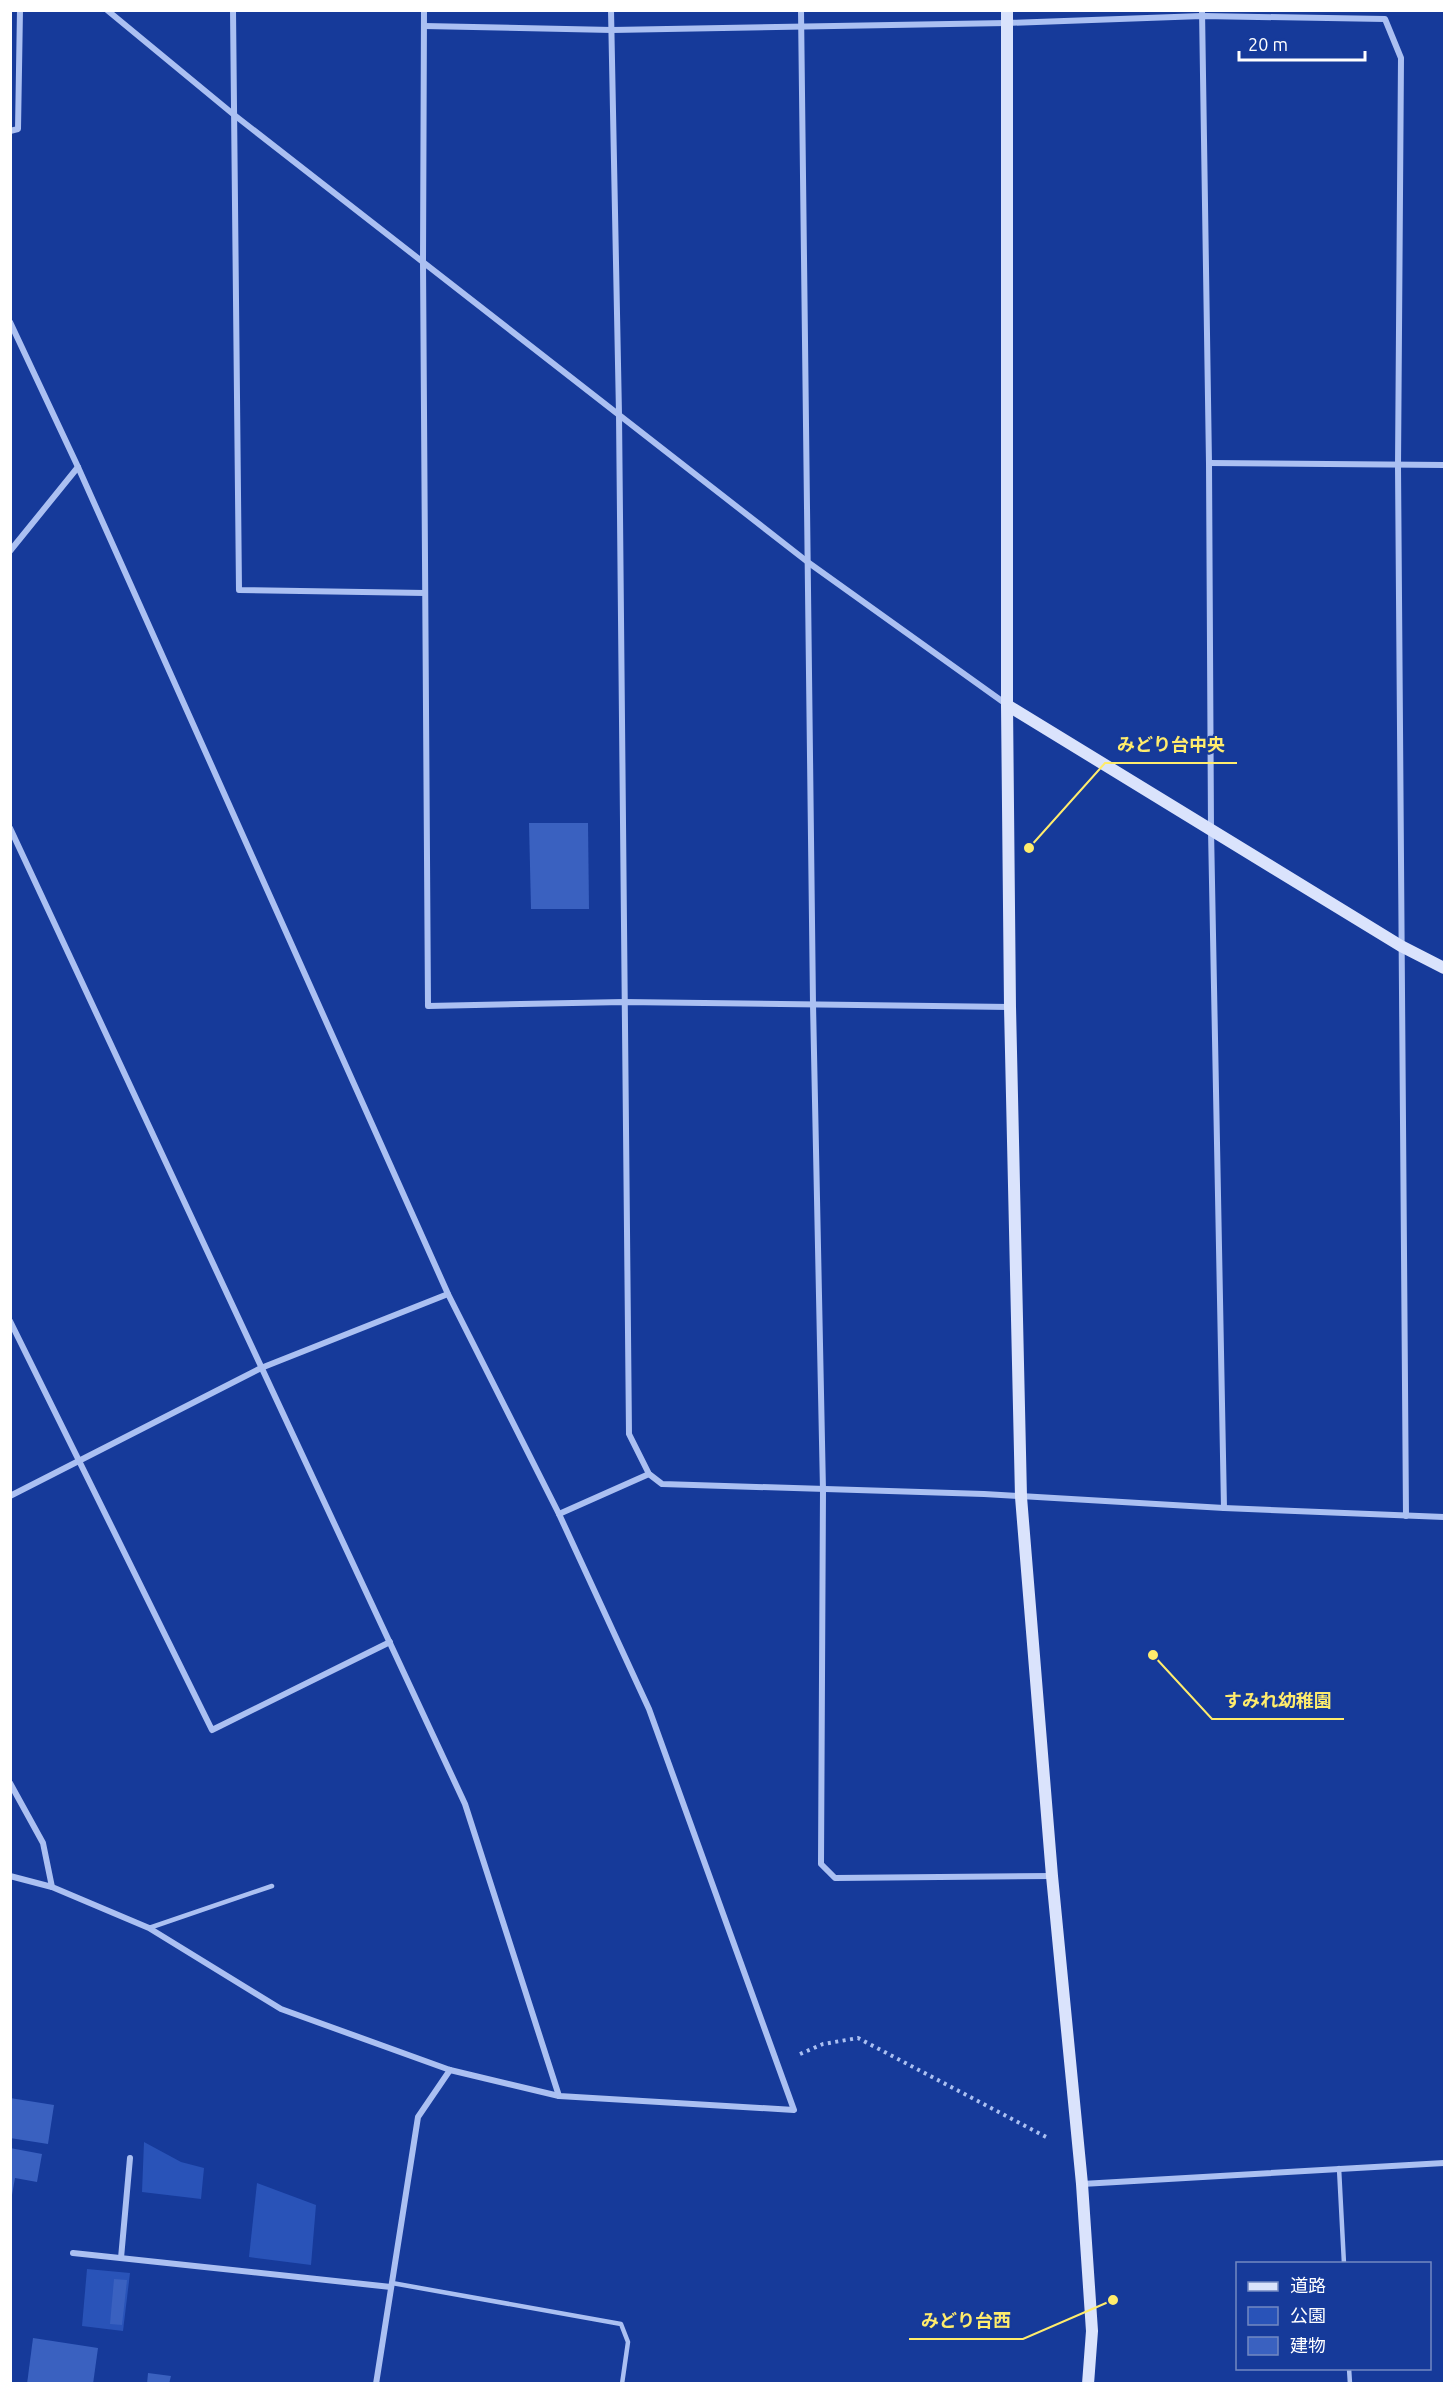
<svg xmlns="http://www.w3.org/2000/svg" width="1455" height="2394" viewBox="0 0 1455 2394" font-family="Ubuntu,'Noto Sans JP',sans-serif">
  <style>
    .green { fill: #2953b8 }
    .building { fill: #3a61c0 }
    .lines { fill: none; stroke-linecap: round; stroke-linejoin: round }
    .path { stroke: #abc0f2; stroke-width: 4; stroke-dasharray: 3 4.5; stroke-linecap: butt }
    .lane { stroke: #abc0f2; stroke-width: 4.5 }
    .street { stroke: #abc0f2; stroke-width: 6 }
    .secondary { stroke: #dae3fc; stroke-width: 12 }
    .leader { fill: none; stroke: #ffec6c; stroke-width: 2 }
    .callout-dot { fill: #ffec6c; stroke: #163a9a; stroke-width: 2 }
    .callout-label { font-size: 18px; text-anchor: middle; font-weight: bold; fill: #ffec6c; stroke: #163a9a; stroke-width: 4.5; stroke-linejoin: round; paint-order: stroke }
  </style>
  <rect width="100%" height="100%" fill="#163a9a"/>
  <g class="green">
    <path d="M 144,2142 L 181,2162 L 204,2168 L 201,2199 L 142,2192 Z"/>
    <path d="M 257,2183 L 316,2205 L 311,2265 L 249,2257 Z"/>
    <path d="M 87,2269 L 130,2273 L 123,2331 L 82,2326 Z"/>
  </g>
  <g class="building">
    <path d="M 529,823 L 588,823 L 589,909 L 531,909 Z"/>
    <path d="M 10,2098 L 54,2105 L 48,2144 L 10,2138 Z"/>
    <path d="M 10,2148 L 42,2154 L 37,2182 L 15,2178 L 12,2195 Z"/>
    <path d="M 114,2279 L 127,2280 L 122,2325 L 110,2324 Z"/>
    <path d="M 33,2338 L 98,2348 L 93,2384 L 27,2384 Z"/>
    <path d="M 148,2373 L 171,2376 L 169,2384 L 147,2384 Z"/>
  </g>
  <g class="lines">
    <path class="path" d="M 800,2054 L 823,2044 L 858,2038 L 1050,2139"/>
    <g class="lane">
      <path d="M 149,1928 L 272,1886"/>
      <path d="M 1339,2168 L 1344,2264"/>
      <path d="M 392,2283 L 621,2324 L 628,2342 L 622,2384"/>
      <path d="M 1349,2368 L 1350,2384"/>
    </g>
    <g class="street">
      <path d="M 107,10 L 233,114 L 809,563 L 1006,704"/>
      <path d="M 233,10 L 239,590 L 425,593"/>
      <path d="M 424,10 L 423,263 L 428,1006 L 624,1002 L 1010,1007"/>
      <path d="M 611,10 L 619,414 L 629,1434 L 649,1474 L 662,1484 L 984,1494 L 1224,1508 L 1444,1517"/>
      <path d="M 801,10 L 813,1004 L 823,1490 L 821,1864 L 835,1878 L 1052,1876"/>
      <path d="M 1202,10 L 1209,463 L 1211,830 L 1224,1508"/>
      <path d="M 424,26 L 612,30 L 1007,23 L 1202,16 L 1385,19 L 1401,58 L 1398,466 L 1406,1516"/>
      <path d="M 10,131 L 18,129 L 20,10"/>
      <path d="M 10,322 L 78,467 L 448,1294 L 559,1514 L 649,1709 L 794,2110 L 559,2096 L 450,2070 L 281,2009 L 149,1928 L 52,1887 L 10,1876"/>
      <path d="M 1209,463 L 1444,465"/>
      <path d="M 10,551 L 78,467"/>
      <path d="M 10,828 L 465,1804 L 559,2096"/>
      <path d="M 10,1321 L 212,1730 L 390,1642"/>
      <path d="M 10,1496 L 261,1368 L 448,1294"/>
      <path d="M 559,1514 L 649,1474"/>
      <path d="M 10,1783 L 43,1843 L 52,1887"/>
      <path d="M 1082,2184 L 1444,2163"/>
      <path d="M 73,2253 L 391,2287"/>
      <path d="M 121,2258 L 130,2158"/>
      <path d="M 376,2384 L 418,2117 L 450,2070"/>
    </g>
    <g class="secondary">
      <path d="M 1007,10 L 1007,705 L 1010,1007 L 1021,1497 L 1052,1876 L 1082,2184 L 1092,2331 L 1088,2384"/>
      <path d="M 1007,705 L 1401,946 L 1444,968"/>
    </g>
  </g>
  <path class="leader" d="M1029 848L1105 763H1237M1153 1655L1212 1719H1344M1113 2300L1023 2339H909"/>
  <g class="callout-dot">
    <circle cx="1029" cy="848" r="6"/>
    <circle cx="1153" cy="1655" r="6"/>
    <circle cx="1113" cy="2300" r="6"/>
  </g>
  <g class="callout-label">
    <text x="1171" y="751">みどり台中央</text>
    <text x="1278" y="1707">すみれ幼稚園</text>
    <text x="966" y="2327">みどり台西</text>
  </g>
  <rect width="1455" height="2394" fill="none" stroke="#ffffff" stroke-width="24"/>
  <rect x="1236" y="2262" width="195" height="108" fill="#163a9a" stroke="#7389c2" stroke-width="1.5"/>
  <rect x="1248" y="2282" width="30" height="9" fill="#dae3fc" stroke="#7389c2" stroke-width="1.5"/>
  <text x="1290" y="2292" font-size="18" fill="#ffffff">道路</text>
  <rect x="1248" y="2307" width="30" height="18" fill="#2953b8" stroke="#7389c2" stroke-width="1.5"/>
  <text x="1290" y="2322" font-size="18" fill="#ffffff">公園</text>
  <rect x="1248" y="2337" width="30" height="18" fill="#3a61c0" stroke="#7389c2" stroke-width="1.5"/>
  <text x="1290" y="2352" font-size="18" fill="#ffffff">建物</text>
  <path d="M1239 51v9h126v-9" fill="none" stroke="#ffffff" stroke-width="3"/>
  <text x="1248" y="51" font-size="18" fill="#ffffff" stroke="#163a9a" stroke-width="4.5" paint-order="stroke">20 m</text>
</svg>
